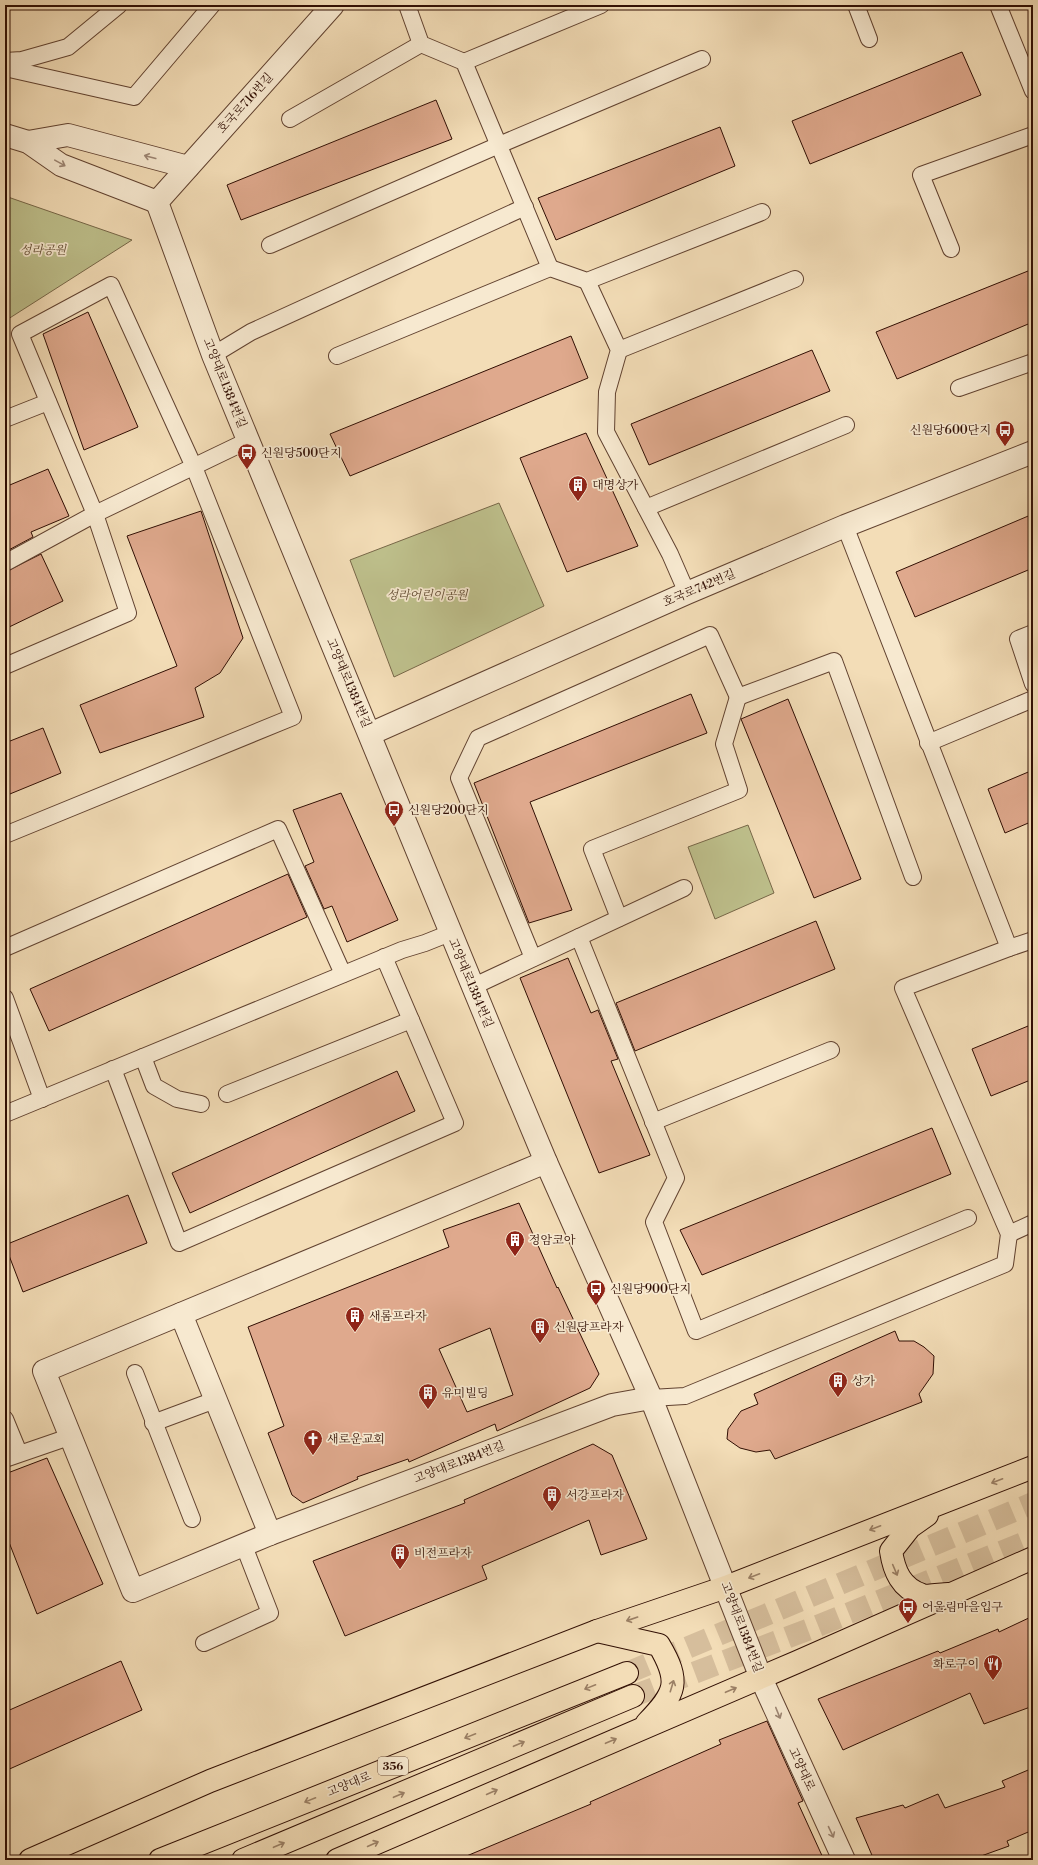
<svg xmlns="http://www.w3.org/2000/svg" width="1038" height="1865" viewBox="0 0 1038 1865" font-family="'Libre Bodoni','Noto Serif KR',serif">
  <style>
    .green { fill: #bec08c; stroke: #776748 }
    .building { fill: #dfa98d; stroke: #300e03; fill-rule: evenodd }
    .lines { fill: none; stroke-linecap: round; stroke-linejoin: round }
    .primary-tunnel { stroke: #d6be9c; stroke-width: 22; stroke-dasharray: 22 11; stroke-linecap: butt }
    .service-casing { stroke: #614230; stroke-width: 18 }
    .minor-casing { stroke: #614230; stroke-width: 24 }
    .tertiary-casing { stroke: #614230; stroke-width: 24 }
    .primary-casing { stroke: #300e03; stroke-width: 24 }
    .service { stroke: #f7e9d0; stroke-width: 16 }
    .minor { stroke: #f7e9d0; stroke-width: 22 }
    .tertiary { stroke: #f7e9d0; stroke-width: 22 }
    .primary { stroke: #f3ddb7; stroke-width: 22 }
    .oneway { stroke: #9d8674 }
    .oneway2 { stroke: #9b8066 }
    .labels { text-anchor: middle; stroke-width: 3.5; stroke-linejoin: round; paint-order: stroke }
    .shield { fill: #f7e9d0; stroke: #6c5040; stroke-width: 1 }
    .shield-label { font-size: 11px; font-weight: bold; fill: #300e03 }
    .street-label { font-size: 12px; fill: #300e03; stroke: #f7e9d0 }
    .park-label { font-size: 12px; font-style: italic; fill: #624c33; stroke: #f7e9d0 }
    .poi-label { font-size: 12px; fill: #300e03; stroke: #f7e9d0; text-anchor: start }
  </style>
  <rect width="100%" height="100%" fill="#f3ddb7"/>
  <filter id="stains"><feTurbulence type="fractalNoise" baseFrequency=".005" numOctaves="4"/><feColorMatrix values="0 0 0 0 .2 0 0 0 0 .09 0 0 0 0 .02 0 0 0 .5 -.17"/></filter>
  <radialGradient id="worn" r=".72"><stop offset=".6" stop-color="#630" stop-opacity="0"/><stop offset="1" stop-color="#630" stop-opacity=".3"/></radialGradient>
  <g class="green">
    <path d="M 5,196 L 132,240 L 5,321 Z"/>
    <path d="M 499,503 L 544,606 L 394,677 L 350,560 Z"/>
    <path d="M 748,825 L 774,893 L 715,919 L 688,847 Z"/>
  </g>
  <g class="building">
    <path d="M 962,52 L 981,95 L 810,164 L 792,121 Z"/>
    <path d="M 436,100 L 452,139 L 241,220 L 227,185 Z"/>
    <path d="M 720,127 L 735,166 L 556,240 L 538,198 Z"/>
    <path d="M 1033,269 L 1033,322 L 897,379 L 876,332 Z"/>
    <path d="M 88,312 L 138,427 L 84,450 L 43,334 Z"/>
    <path d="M 571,336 L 588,378 L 350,476 L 330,434 Z"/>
    <path d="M 812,350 L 830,391 L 649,465 L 631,424 Z"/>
    <path d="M 586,433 L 638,546 L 567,572 L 520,458 Z"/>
    <path d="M 48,469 L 69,516 L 31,532 L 33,537 L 5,552 L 5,487 Z"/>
    <path d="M 201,511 L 243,638 L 220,673 L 195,688 L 204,717 L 100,753 L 80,705 L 177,666 L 127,536 Z"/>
    <path d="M 1033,514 L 1033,568 L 915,617 L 896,572 Z"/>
    <path d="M 41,554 L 63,601 L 5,629 L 5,572 Z"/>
    <path d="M 691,694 L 707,733 L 530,802 L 572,910 L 529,923 L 474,783 Z"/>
    <path d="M 788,699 L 861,879 L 814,898 L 741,719 Z"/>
    <path d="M 43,728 L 61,773 L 5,796 L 5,743 Z"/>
    <path d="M 1033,770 L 1033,821 L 1005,833 L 988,789 Z"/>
    <path d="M 341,793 L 398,920 L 347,942 L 332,906 L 324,909 L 305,866 L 314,862 L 293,810 Z"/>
    <path d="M 288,874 L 307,917 L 49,1031 L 30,989 Z"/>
    <path d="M 816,921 L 835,969 L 635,1051 L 616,1003 Z"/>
    <path d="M 568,958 L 591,1013 L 598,1010 L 618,1059 L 611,1061 L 650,1155 L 599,1173 L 520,978 Z"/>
    <path d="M 1033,1024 L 1033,1079 L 991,1096 L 972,1049 Z"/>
    <path d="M 397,1071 L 415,1111 L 190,1213 L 172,1173 Z"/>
    <path d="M 932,1128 L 951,1174 L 702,1275 L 680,1230 Z"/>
    <path d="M 128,1195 L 147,1243 L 23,1292 L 5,1245 Z"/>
    <path d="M 519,1203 L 557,1288 L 558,1287 L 599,1374 L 590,1388 L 497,1431 L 495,1424 L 409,1462 L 408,1459 L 357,1477 L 358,1479 L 303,1503 L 292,1495 L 268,1433 L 284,1426 L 248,1327 L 449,1247 L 443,1230 ZM 490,1328 L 513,1395 L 467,1412 L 439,1349 Z"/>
    <path d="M 895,1331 L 899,1341 L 914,1341 L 924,1347 L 934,1356 L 933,1374 L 919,1394 L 922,1402 L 775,1459 L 770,1450 L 756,1452 L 740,1448 L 727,1439 L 728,1429 L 741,1411 L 758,1404 L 754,1394 Z"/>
    <path d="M 593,1444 L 612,1455 L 647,1539 L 601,1555 L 589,1520 L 482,1566 L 487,1579 L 345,1636 L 313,1561 L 465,1503 L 464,1500 Z"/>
    <path d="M 47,1458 L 103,1584 L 37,1614 L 5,1532 L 5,1474 Z"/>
    <path d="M 1033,1616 L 1033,1706 L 984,1724 L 970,1693 L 843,1750 L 818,1699 L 938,1651 L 940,1653 L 998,1629 L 999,1632 Z"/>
    <path d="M 121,1661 L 142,1710 L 5,1771 L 5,1712 Z"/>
    <path d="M 767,1721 L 803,1801 L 798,1803 L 824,1860 L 457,1860 L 591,1804 L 590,1802 L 721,1744 L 719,1740 Z"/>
    <path d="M 1033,1768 L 1033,1830 L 1007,1841 L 1009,1846 L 970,1860 L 874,1860 L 856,1818 L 903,1805 L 905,1808 L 938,1794 L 945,1808 L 1005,1787 L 1002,1781 Z"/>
  </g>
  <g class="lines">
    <g class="primary-tunnel">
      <path d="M 627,1673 L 1033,1503"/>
      <path d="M 633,1696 L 815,1627 L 1033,1539"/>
    </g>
    <defs>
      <g id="service">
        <path d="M 407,5 L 421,44 L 464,62 L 550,268"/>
        <path d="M 856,5 L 869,39"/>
        <path d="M 998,5 L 1033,91"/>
        <path d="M 5,61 L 22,60 L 68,47 L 119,5"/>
        <path d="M 464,62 L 601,5"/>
        <path d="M 5,68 L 134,97 L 212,5"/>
        <path d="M 290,119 L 421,44"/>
        <path d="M 270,245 L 499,145 L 702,59"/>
        <path d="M 951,249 L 921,175 L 1033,135"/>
        <path d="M 587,281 L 619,350 L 607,392 L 606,432 L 670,554 L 687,593"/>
        <path d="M 619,350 L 795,279"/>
        <path d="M 213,355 L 251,332 L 525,207"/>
        <path d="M 337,356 L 550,268 L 587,281 L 762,212"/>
        <path d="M 959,388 L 1033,362"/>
        <path d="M 5,419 L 48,402"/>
        <path d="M 646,508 L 846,425"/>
        <path d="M 5,563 L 95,514 L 249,440"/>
        <path d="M 1033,633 L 1018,639 L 1033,684"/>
        <path d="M 5,666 L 128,613 L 95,514 L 20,334 L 111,285 L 194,467 L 293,717 L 5,835"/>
        <path d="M 928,743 L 1033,699"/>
        <path d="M 619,918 L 592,849 L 739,790 L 724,744 L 738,697"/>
        <path d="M 579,937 L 676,1178 L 654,1222 L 696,1331 L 968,1218"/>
        <path d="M 5,948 L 278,829 L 343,974"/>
        <path d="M 1009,948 L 1033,940"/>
        <path d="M 533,958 L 459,778 L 478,738 L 710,635 L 738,697 L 834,661 L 913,877"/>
        <path d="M 472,987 L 684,888"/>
        <path d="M 5,998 L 42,1099"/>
        <path d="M 143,1057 L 154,1086 L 177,1099 L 201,1104"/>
        <path d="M 113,1069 L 179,1243 L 455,1123 L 384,957"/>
        <path d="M 227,1094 L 411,1020"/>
        <path d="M 5,1114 L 402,950 L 425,943 L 450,933"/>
        <path d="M 653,1122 L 831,1050"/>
        <path d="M 1009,1234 L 1033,1223"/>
        <path d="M 135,1373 L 192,1519"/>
        <path d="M 651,1398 L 685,1396 L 1005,1264 L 1009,1234 L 903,988 L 1009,948 L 845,526"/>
        <path d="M 5,1419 L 19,1453"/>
        <path d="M 153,1423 L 215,1400"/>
        <path d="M 5,1459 L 69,1437"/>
        <path d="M 204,1643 L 270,1613 L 244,1546"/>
      </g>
      <g id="minor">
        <path d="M 5,135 L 28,142 L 61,165 L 157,202"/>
        <path d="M 28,142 L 68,135 L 188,167"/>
        <path d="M 546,1162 L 44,1371 L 133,1591 L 270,1534 L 612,1405 L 651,1398"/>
        <path d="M 181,1314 L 270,1534"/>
        <path d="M 761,1678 L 844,1860"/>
      </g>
      <g id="tertiary">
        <path d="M 333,5 L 157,202 L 213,355 L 502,1057 L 546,1162 L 651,1398 L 761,1678"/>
        <path d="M 370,734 L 687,593 L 845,526 L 1033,452"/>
      </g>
      <g id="primary">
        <path d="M 927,1515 L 910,1527 L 891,1551 C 894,1571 901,1588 922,1595 C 929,1597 941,1594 948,1594"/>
        <path d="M 597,1631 L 659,1645 C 681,1682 676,1693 647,1723"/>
        <path d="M 30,1860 L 210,1781 L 597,1631 L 726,1587 L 1033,1467"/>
        <path d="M 160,1860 L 627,1673"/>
        <path d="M 243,1860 L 633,1696"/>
        <path d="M 337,1860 L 797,1662 L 1033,1558"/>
      </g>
    </defs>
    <use href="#service" class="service-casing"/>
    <use href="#minor" class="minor-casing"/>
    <use href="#tertiary" class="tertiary-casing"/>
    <use href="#primary" class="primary-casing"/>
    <use href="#service" class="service"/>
    <use href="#minor" class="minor"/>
    <use href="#tertiary" class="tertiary"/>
    <use href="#primary" class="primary"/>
  </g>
  <defs><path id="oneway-shaft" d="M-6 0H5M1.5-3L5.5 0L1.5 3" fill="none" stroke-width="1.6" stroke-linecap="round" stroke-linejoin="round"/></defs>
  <g class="oneway">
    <use href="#oneway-shaft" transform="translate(150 157) rotate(-165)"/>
    <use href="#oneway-shaft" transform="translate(60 163) rotate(29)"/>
    <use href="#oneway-shaft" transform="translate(778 1713) rotate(68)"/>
    <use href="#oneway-shaft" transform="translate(831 1832) rotate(65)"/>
  </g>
  <g class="oneway2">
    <use href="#oneway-shaft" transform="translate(997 1481) rotate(159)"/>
    <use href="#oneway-shaft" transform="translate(875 1528) rotate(159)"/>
    <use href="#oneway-shaft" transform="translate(895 1570) rotate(67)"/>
    <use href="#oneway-shaft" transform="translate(754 1576) rotate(159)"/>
    <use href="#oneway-shaft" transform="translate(632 1619) rotate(161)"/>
    <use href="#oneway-shaft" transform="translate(672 1686) rotate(-73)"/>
    <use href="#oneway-shaft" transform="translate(590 1687) rotate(158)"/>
    <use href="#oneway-shaft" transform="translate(731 1690) rotate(-23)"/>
    <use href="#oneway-shaft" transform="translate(470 1736) rotate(158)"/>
    <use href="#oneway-shaft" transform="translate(611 1741) rotate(-23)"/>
    <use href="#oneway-shaft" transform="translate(519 1744) rotate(-23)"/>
    <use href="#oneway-shaft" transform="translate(492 1792) rotate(-24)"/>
    <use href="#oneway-shaft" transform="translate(399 1795) rotate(-23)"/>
    <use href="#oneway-shaft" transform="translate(310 1800) rotate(158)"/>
    <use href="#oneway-shaft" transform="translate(373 1844) rotate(-24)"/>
    <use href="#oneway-shaft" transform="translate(279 1845) rotate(-23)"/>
  </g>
  <defs>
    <symbol id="bus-pin" viewBox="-11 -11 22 30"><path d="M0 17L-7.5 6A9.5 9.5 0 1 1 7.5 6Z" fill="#8f2418" stroke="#f7e9d0"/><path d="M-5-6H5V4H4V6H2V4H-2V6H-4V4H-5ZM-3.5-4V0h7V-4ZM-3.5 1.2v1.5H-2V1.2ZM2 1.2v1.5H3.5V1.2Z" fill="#fff"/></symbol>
    <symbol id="building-pin" viewBox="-11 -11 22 30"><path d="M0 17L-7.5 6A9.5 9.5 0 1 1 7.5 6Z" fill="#8f2418" stroke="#f7e9d0"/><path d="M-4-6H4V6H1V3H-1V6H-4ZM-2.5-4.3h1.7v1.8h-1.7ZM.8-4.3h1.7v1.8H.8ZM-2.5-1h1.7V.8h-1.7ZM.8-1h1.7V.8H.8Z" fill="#fff"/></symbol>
    <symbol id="church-pin" viewBox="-11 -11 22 30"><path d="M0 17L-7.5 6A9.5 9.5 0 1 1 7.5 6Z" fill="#8f2418" stroke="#f7e9d0"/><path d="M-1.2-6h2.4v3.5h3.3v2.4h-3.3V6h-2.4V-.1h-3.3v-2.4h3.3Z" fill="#fff"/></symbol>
    <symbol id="restaurant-pin" viewBox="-11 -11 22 30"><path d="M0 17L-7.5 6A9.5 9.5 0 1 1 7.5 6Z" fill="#8f2418" stroke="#f7e9d0"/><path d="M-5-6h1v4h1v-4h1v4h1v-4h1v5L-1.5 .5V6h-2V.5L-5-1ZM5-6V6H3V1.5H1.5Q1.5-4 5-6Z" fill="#fff"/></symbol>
  </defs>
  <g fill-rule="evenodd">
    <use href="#bus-pin" x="994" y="419" width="22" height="30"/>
    <use href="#bus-pin" x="236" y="442" width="22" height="30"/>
    <use href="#building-pin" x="567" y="474" width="22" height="30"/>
    <use href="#bus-pin" x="383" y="799" width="22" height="30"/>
    <use href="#building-pin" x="504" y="1229" width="22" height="30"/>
    <use href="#bus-pin" x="585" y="1278" width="22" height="30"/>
    <use href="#building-pin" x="344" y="1305" width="22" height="30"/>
    <use href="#building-pin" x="529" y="1316" width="22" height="30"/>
    <use href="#building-pin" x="827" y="1370" width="22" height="30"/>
    <use href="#building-pin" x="417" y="1382" width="22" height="30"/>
    <use href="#church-pin" x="302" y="1428" width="22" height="30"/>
    <use href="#building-pin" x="541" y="1484" width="22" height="30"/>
    <use href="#building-pin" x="389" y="1542" width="22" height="30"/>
    <use href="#bus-pin" x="897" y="1596" width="22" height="30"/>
    <use href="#restaurant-pin" x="982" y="1653" width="22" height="30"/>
  </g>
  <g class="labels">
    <rect class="shield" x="378" y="1757" width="30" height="18" rx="3"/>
    <g class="shield-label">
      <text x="393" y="1770">356</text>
    </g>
    <g class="street-label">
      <text transform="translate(245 103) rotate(-48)" y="4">호국로716번길</text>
      <text transform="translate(225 383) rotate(68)" y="4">고양대로1384번길</text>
      <text transform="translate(699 588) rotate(-23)" y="4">호국로742번길</text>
      <text transform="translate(349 683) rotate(67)" y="4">고양대로1384번길</text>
      <text transform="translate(471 983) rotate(67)" y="4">고양대로1384번길</text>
      <text transform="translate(459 1462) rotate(-21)" y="4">고양대로1384번길</text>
      <text transform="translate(742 1627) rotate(69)" y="4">고양대로1384번길</text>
      <text transform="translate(802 1769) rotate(65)" y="4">고양대로</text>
      <text transform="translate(349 1784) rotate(-22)" y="4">고양대로</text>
    </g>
    <g class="park-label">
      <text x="43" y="254">성라공원</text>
      <text x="427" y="599">성라어린이공원</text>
    </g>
    <g class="poi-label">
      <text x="991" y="434" text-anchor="end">신원당600단지</text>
      <text x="261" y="457">신원당500단지</text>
      <text x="592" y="489">대명상가</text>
      <text x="408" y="814">신원당200단지</text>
      <text x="529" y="1244">정암코아</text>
      <text x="610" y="1293">신원당900단지</text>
      <text x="369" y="1320">새롬프라자</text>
      <text x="554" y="1331">신원당프라자</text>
      <text x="852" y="1385">상가</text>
      <text x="442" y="1397">유미빌딩</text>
      <text x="327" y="1443">새로운교회</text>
      <text x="566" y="1499">서강프라자</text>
      <text x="414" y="1557">비전프라자</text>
      <text x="922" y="1611">어울림마을입구</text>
      <text x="979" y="1668" text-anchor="end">화로구이</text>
    </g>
  </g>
  <rect width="1038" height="1865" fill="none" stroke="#f3ddb7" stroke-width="20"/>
  <rect x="6" y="6" width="1026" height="1853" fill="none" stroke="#300e03" stroke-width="2"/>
  <rect x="10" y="10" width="1018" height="1845" fill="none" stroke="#300e03"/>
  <rect width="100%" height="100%" filter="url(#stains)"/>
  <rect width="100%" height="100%" fill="url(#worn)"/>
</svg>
